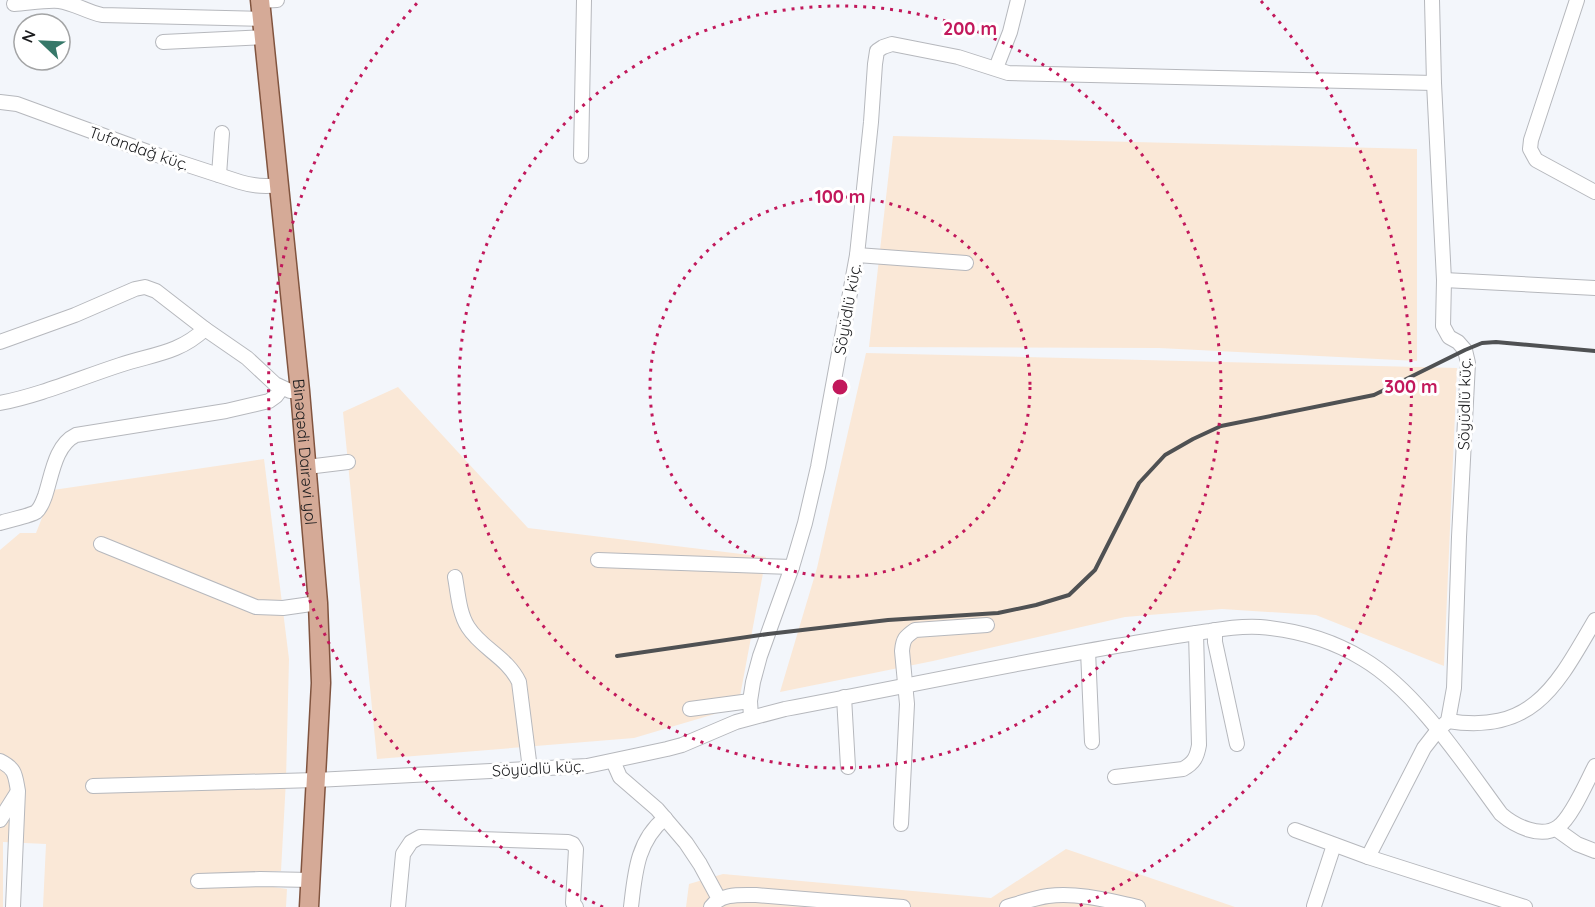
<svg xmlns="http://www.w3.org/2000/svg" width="1595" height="907" viewBox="0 0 1595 907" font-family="Quicksand,sans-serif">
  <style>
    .industrial { fill: #fae8d7 }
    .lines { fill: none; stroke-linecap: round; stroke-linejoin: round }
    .minor-casing { stroke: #b6b8bd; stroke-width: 16 }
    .major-casing { stroke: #81543f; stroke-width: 21 }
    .minor { stroke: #fff; stroke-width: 14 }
    .major { stroke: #d5aa97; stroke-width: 18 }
    .rail { stroke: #4f5153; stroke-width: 4 }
    .ring { fill: none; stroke: #c2185b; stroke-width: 3; stroke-dasharray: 3 6 }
    .labels { text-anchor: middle; stroke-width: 6; stroke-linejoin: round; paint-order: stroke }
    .street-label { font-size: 16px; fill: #1a1b1d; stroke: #fff }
    .centre { fill: #c2185b; stroke: #fff; stroke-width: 3 }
    .ring-label { font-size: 18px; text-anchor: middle; font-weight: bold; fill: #c2185b; stroke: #fff; stroke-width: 6; stroke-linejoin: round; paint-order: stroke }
  </style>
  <rect width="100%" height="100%" fill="#f3f6fb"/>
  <g class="industrial">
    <path d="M 893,136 L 1417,149 L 1417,361 L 1159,348 L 869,347 Z"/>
    <path d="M 866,353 L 1457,368 L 1444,666 L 1316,615 L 1222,609 L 1125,617 L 933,661 L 780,692 L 817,568 Z"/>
    <path d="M 398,387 L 528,528 L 766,557 L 738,707 L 634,738 L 377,759 L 343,412 Z"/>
    <path d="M 264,459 L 289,659 L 286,780 L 281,871 L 260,872 L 260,885 L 287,889 L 286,907 L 43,907 L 46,844 L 3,842 L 3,907 L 0,907 L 0,550 L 20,533 L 36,533 L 53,490 Z"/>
    <path d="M 1066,849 L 1235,907 L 686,907 L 689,884 L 723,874 L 991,898 Z"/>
  </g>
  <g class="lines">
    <defs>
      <g id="minor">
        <path d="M 1577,0 L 1531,140 L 1530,149 L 1536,160 L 1595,192"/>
        <path d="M 260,1 L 277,0"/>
        <path d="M 14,4 C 29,3 45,0 59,1 C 74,3 87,12 102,15 L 262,19"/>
        <path d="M 163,42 L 264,37"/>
        <path d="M 996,68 L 1010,32 L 1018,0"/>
        <path d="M 0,102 L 17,104 L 151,153 L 240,182 C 253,186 266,187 279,185"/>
        <path d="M 581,156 L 584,0"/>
        <path d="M 219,175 L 222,133"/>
        <path d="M 857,255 L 966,263"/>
        <path d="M 1444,280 L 1595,288"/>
        <path d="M 0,342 L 75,315 L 135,289 L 145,287 L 156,291 L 205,329 L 247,358 L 275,384 L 290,391 L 300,391"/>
        <path d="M 0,403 C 41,395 80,378 120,365 C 153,354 178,354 205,329"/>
        <path d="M 307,467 L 348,462"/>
        <path d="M 0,523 C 8,520 30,516 36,512 C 41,508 43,501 45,496 C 52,475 55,445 76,435 L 226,411 L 269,401 L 276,396 L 282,388"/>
        <path d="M 101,544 L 256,607 L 283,608 L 318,603"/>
        <path d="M 598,560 L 792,567"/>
        <path d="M 455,577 C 458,593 459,613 468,627 C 482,649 507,657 519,682 L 530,769"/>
        <path d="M 1215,630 L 1215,642 L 1237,744"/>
        <path d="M 1088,651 L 1092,742"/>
        <path d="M 844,697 L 848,767"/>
        <path d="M 690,709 L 750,701"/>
        <path d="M 751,717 L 750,701 L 753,682 L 760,656 L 792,567 L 805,523 L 818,467 L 857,255 L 871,122 L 875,64 L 877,51 L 883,47 L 892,44 L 958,57 L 1008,73 L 1434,83"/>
        <path d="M 1448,721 C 1534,735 1558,683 1595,620"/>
        <path d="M 0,761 C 16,769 15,775 18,791 L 13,907"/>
        <path d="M 613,761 L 620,777 L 657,809 L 686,843 L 700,864 L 719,899"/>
        <path d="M 1115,777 L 1183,769 C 1194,763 1197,757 1199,745 L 1196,633"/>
        <path d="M 93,786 L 316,780 L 587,766 L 667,749 L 682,745 L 736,722 L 785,709 C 896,688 1005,665 1116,646 C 1147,641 1179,635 1210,631 C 1227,628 1243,626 1260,627 C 1296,630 1332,640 1363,659 C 1417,691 1464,764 1501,814 C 1515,826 1541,839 1558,827 C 1572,817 1587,781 1595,766"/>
        <path d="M 0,820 L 17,793"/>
        <path d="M 901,824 L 907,704 L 902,651 C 903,639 905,637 915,630 L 987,625"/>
        <path d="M 1556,829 L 1577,844 L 1595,851"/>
        <path d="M 1295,830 L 1368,857 L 1525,907"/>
        <path d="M 1368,857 L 1424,748 L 1438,730 L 1448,721 L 1454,688 L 1459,537 L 1468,363 L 1465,350 L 1458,342 L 1449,337 L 1443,326 L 1444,280 L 1434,83 L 1432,0"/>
        <path d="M 198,881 L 260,879 L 311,880"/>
        <path d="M 1314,906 L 1334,845"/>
        <path d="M 398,907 L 403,854 L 411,842 L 420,837 L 568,842 L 573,844 L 576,849 L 573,903 L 576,907"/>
        <path d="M 631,907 C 635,873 637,841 665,818"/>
        <path d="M 711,907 C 721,893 740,895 756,895 L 903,907"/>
        <path d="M 1007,907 C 1020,903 1034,898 1048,896 C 1078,892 1110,901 1138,907"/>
      </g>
      <g id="major">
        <path id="s1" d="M 260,0 L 300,391 L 318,603 L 321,683 L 309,907"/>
      </g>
    </defs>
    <use href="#minor" class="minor-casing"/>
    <use href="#major" class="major-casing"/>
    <use href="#minor" class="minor"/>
    <use href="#major" class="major"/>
    <path class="rail" d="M 617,656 L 768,634 L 888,620 L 998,613 L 1036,605 L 1069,595 L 1095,570 L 1139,483 L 1165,455 L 1193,439 L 1221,426 L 1374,395 L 1465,350 L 1482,343 L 1496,342 L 1595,351"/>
  </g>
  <g class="ring">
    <circle cx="840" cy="387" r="190"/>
    <circle cx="840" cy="387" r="381"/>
    <path d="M603 907A571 571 0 0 1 419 1M1261 1A571 571 0 0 1 1077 907"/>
  </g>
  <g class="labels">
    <g class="street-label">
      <text transform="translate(139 148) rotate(19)" y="6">Tufandağ küç.</text>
      <text transform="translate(847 309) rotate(-80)" y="6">Söyüdlü küç.</text>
      <text transform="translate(1464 404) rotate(-89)" y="6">Söyüdlü küç.</text>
      <text dy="6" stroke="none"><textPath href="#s1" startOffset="454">Binəqədi Dairəvi yol</textPath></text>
      <text transform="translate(538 768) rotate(-3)" y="6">Söyüdlü küç.</text>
    </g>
  </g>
  <circle cx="840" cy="387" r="9" class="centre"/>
  <g class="ring-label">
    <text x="970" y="35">200 m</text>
    <text x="840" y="203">100 m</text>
    <text x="1411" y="393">300 m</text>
  </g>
  <g transform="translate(42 42) rotate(293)"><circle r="28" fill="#ffffff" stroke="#a3a4a5" stroke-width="1.5"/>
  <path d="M0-4.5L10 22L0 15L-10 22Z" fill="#367869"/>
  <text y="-9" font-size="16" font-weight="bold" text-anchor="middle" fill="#1a1b1d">N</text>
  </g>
</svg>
